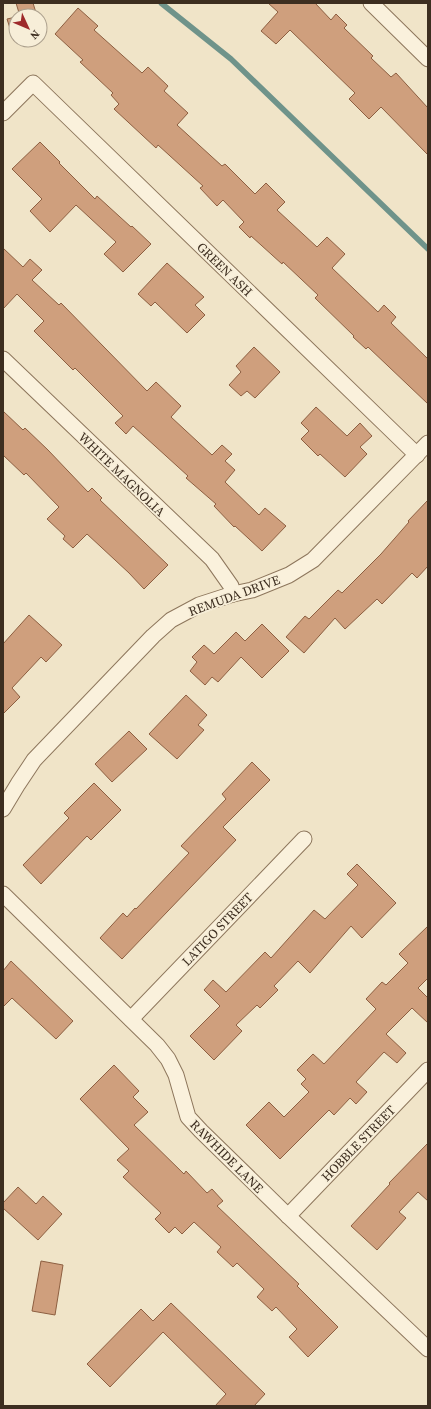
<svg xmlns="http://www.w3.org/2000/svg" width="431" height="1409" viewBox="0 0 431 1409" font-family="'Source Serif 4',serif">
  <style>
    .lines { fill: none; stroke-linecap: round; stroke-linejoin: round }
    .stream { stroke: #6f938a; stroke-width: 5.5 }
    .building { fill: #cf9f7d; stroke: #8d5f41 }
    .street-casing { stroke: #8d765c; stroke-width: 17 }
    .street { stroke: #faf1dc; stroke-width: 15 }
    .labels { text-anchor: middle; stroke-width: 3.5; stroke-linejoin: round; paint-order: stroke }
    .street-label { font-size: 13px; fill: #3d2e20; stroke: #f7eed8 }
  </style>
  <rect width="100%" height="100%" fill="#f0e4c8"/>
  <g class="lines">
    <path class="stream" d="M 161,3 L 231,59 L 428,249"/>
  </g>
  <g class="building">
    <path d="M 16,3 L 33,3 L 37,16 L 18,16 L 20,16 Z"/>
    <path d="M 268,3 L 315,3 L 331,20 L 336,14 L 347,25 L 344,28 L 373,56 L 371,58 L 391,77 L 396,73 L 428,108 L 428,155 L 381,107 L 369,119 L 349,99 L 355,93 L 290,30 L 276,44 L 261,31 L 278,12 Z"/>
    <path d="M 78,8 L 98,26 L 94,30 L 142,73 L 148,67 L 168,86 L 164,91 L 188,113 L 177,125 L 222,166 L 225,164 L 255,194 L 266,183 L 285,202 L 277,210 L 317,247 L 327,237 L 345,254 L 332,268 L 378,312 L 384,305 L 396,317 L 391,323 L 428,359 L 428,404 L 368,347 L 366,349 L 353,337 L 354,336 L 315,298 L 318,295 L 283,262 L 282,264 L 251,236 L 250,238 L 239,227 L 244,222 L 223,200 L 217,206 L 200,188 L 203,186 L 158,145 L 156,148 L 114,109 L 119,104 L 111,95 L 113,93 L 80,62 L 83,60 L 55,34 Z"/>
    <path d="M 16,17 L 16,40 L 18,40 L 14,41 L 7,19 Z"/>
    <path d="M 40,142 L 60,162 L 59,163 L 95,199 L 97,196 L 131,227 L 132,226 L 151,244 L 123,272 L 104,254 L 116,242 L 76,205 L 50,232 L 30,211 L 42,199 L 12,169 Z"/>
    <path d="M 3,248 L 23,267 L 30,259 L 42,270 L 32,280 L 59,305 L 61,303 L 147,391 L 156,382 L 181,406 L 171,417 L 212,455 L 222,445 L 232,454 L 225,461 L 235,470 L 225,482 L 259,515 L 265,508 L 286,526 L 262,551 L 235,526 L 234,527 L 214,506 L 216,504 L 186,478 L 188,476 L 133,426 L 126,434 L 115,423 L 123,416 L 75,368 L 73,370 L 34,331 L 44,321 L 17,294 L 3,309 Z"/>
    <path d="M 167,263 L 204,297 L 195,305 L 205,315 L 187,333 L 155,302 L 151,306 L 138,294 Z"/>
    <path d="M 254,347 L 280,372 L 255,398 L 247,391 L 241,396 L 229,385 L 241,372 L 236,366 Z"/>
    <path d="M 316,407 L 347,436 L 360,423 L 372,436 L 360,447 L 367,454 L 345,477 L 320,454 L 318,456 L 301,439 L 309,431 L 301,423 Z"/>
    <path d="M 3,411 L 23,430 L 25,428 L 48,450 L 88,492 L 92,488 L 102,498 L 100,500 L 168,565 L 144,589 L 129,573 L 87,534 L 73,548 L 63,539 L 65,536 L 47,519 L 59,507 L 26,473 L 24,475 L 3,455 Z"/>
    <path d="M 428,500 L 428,566 L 417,578 L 412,573 L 382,604 L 377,599 L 345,629 L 335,618 L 304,653 L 286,637 L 305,616 L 309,619 L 338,590 L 342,593 L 381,554 L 409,522 L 408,521 Z"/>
    <path d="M 29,615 L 62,645 L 46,662 L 41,657 L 12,688 L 20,697 L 3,714 L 3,644 Z"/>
    <path d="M 262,624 L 289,651 L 262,678 L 241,657 L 218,682 L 212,677 L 205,685 L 190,671 L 197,662 L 192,657 L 204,645 L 214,654 L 236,632 L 245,641 Z"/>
    <path d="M 186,695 L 207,715 L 198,725 L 204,730 L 177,759 L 149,734 Z"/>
    <path d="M 129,731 L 147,749 L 112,782 L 95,764 Z"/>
    <path d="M 252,762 L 270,780 L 223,827 L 236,840 L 122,959 L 100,938 L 123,913 L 127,917 L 135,908 L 136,909 L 189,853 L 181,846 L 226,799 L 222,794 Z"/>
    <path d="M 94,783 L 121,810 L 91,840 L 87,836 L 41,884 L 23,865 L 69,818 L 64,813 Z"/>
    <path d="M 357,864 L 396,903 L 362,938 L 351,926 L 310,973 L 298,961 L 274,986 L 278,990 L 260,1008 L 257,1005 L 236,1025 L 242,1031 L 214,1060 L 190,1036 L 220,1006 L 204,990 L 213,980 L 226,992 L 265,952 L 271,958 L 314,910 L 325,919 L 358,885 L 347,874 Z"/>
    <path d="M 428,926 L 428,978 L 418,988 L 428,998 L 428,1023 L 412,1008 L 386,1034 L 406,1053 L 397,1063 L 384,1052 L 356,1082 L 367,1092 L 356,1104 L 350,1098 L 334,1115 L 329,1110 L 280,1159 L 246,1125 L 269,1102 L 284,1117 L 309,1092 L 301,1084 L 306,1079 L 297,1070 L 313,1054 L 324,1064 L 376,1009 L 366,999 L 382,982 L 386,985 L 408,963 L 399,954 Z"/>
    <path d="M 11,961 L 73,1021 L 56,1039 L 12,998 L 3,1007 L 3,971 Z"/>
    <path d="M 114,1065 L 139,1091 L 133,1097 L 148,1112 L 134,1125 L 184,1174 L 186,1171 L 207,1193 L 212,1189 L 223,1201 L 217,1206 L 299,1284 L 297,1286 L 338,1327 L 308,1357 L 289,1337 L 297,1329 L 276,1307 L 272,1311 L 257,1297 L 264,1289 L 237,1263 L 233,1267 L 217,1252 L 221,1247 L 194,1222 L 182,1234 L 175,1227 L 169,1233 L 155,1219 L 161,1213 L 123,1177 L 129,1171 L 117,1160 L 129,1149 L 80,1099 Z"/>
    <path d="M 428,1143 L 428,1201 L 418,1192 L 399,1212 L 406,1218 L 377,1250 L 351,1226 L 390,1184 L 389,1183 Z"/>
    <path d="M 18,1187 L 36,1204 L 43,1196 L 62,1214 L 38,1240 L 3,1208 L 3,1203 Z"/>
    <path d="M 41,1261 L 63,1265 L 55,1315 L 32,1311 Z"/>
    <path d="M 171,1303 L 265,1394 L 254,1406 L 215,1406 L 226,1394 L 163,1332 L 110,1387 L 87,1364 L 141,1309 L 153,1321 Z"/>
  </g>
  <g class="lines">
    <defs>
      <g id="street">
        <path d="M 371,3 L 428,59"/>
        <path d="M 3,113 L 33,83 L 417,455"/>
        <path d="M 3,359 L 212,559 L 231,586 L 233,594"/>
        <path d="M 3,809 L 18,784 L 34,760 L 153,636 L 171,620 L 199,605 L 233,594 L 252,590 L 289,575 L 313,560 L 428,443"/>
        <path d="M 3,894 L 157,1045 L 168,1059 L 176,1075 L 188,1117 L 201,1131 L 288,1216 L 428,1349"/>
        <path d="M 131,1019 L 304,839"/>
        <path d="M 288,1216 L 428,1070"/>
      </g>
    </defs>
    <use href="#street" class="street-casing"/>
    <use href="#street" class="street"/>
  </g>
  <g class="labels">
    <g class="street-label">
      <text transform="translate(225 269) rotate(44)" y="5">GREEN ASH</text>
      <text transform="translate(122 474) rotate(44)" y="5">WHITE MAGNOLIA</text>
      <text transform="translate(234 595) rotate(-20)" y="5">REMUDA DRIVE</text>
      <text transform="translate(217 929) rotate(-46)" y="5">LATIGO STREET</text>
      <text transform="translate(358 1143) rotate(-46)" y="5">HOBBLE STREET</text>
      <text transform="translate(227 1156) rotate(45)" y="5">RAWHIDE LANE</text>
    </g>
  </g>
  <rect width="431" height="1409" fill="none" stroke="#3d2e20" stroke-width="8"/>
  <g transform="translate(28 28) rotate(134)"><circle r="19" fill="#f7eed8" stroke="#ada18e"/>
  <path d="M0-3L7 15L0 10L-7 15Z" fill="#9e2a2b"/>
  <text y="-6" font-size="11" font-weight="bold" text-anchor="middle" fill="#3d2e20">N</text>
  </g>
</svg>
